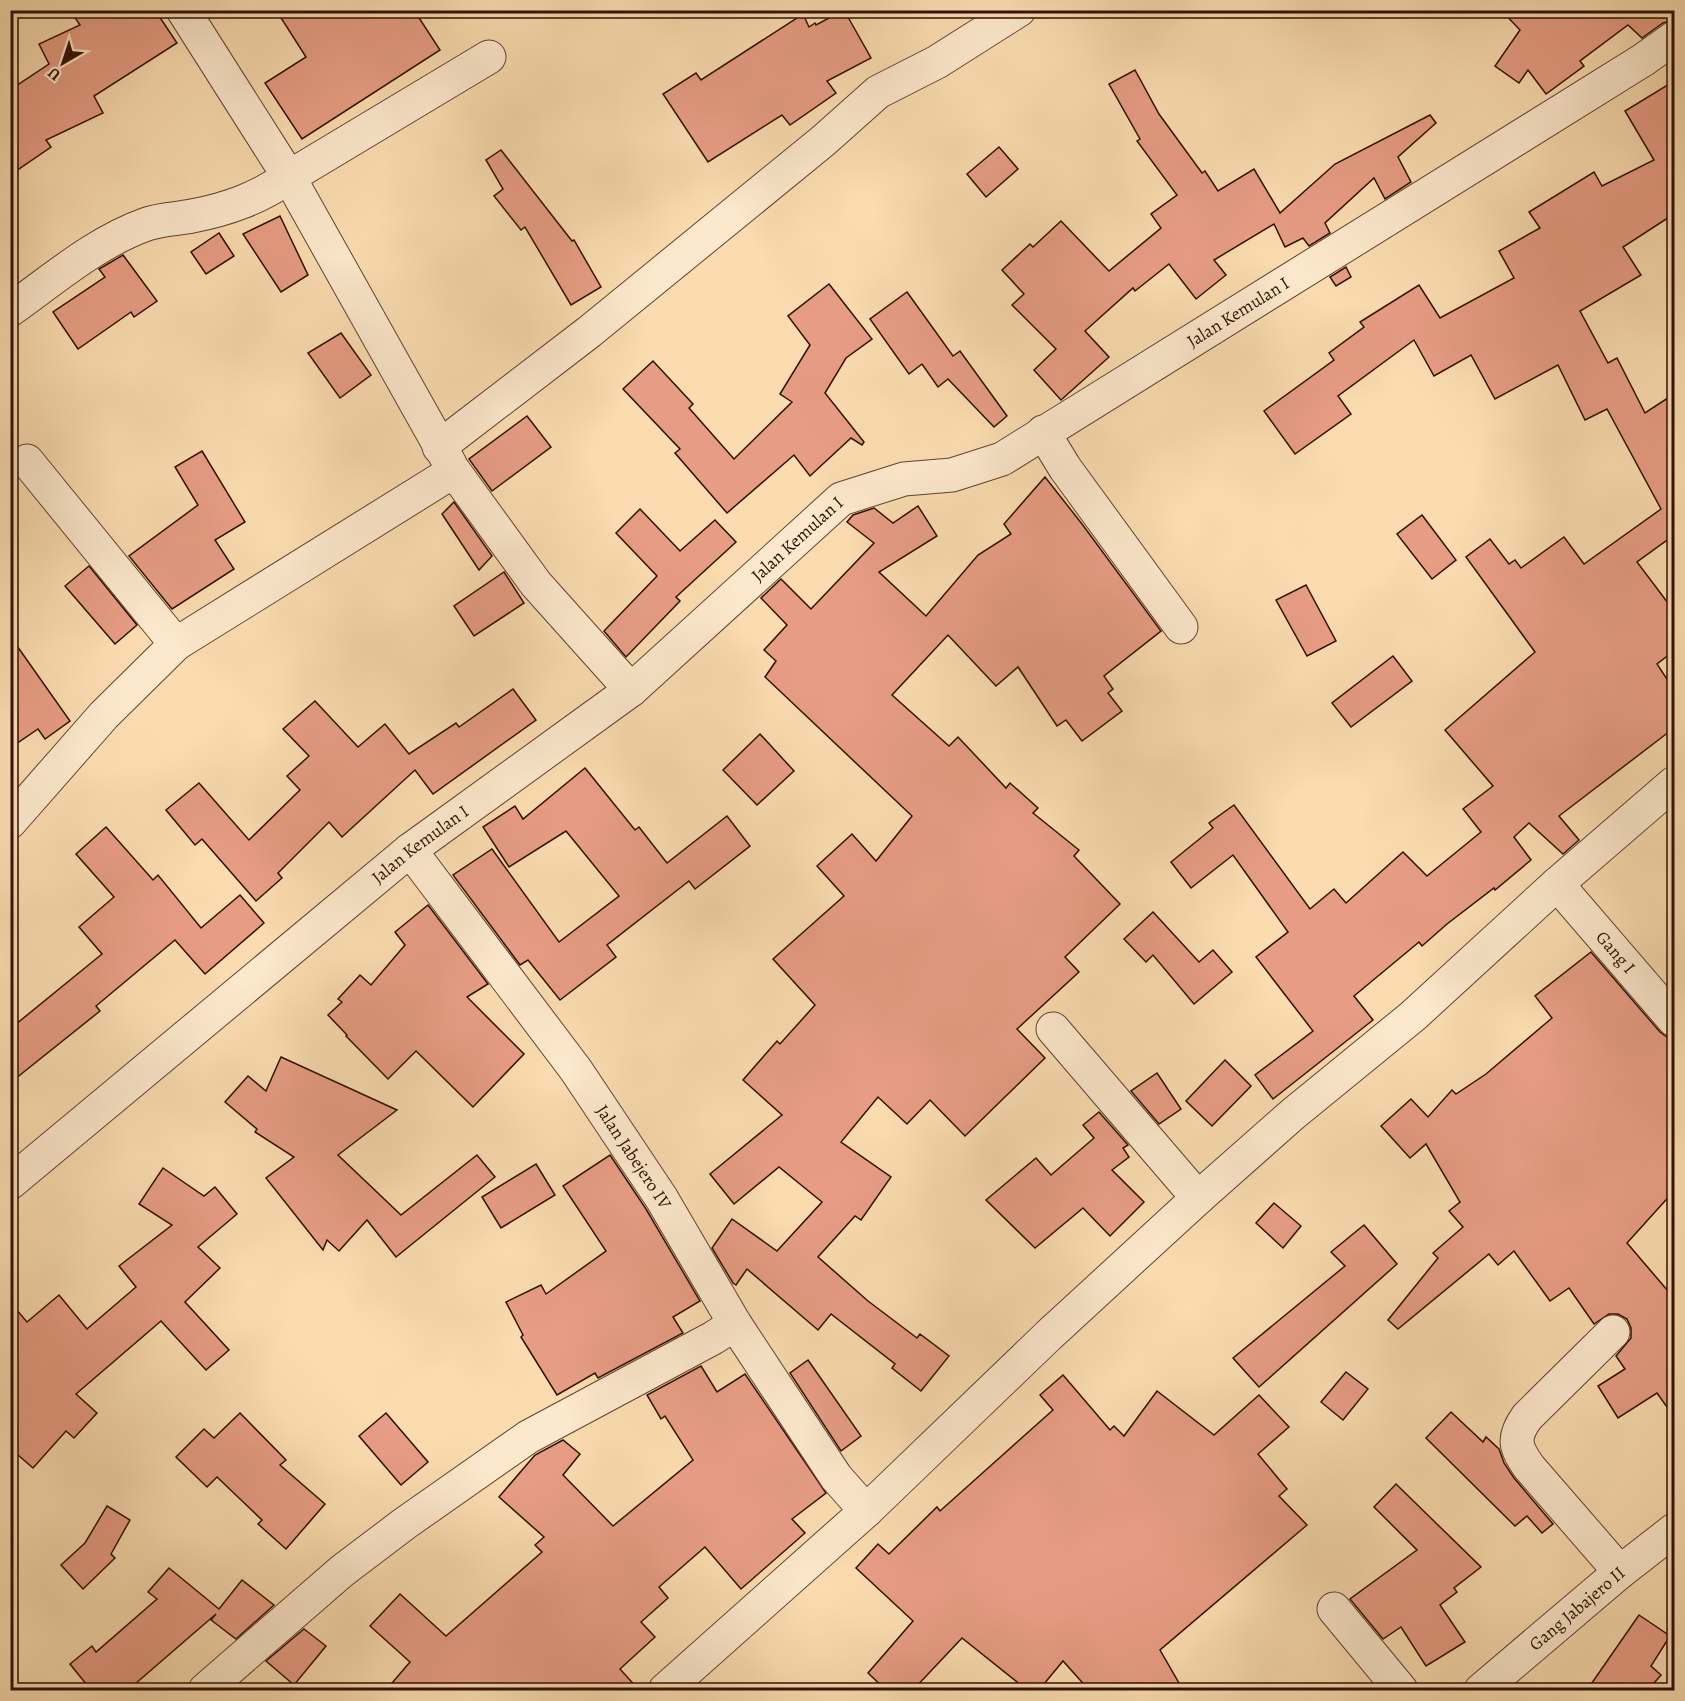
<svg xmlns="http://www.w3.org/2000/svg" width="1685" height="1701" viewBox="0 0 1685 1701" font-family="Alegreya,serif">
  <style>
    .building { fill: #e79d84; stroke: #2e1001; stroke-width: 1.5 }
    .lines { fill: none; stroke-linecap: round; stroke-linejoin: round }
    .minor-casing { stroke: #61432d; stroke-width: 35 }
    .minor { stroke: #fce8cc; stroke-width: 33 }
    .labels { text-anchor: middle; stroke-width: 5; stroke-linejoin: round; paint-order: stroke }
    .street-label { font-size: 18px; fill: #2e1001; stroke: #fce8cc }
  </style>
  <rect width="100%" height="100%" fill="#fadcb0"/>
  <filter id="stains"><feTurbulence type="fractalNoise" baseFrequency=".00333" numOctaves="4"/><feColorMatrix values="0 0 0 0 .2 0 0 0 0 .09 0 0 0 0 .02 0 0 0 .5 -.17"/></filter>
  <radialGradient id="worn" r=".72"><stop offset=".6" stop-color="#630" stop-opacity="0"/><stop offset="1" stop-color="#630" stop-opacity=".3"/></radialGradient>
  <g class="building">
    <path d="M 70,10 L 155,10 L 177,43 L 94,96 L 103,113 L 46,140 L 51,147 L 10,175 L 10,90 L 49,64 L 39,44 L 80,25 Z"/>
    <path d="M 276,10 L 414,10 L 440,50 L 302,139 L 265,83 L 306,57 Z"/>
    <path d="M 844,10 L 871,58 L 827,81 L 836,93 L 790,125 L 782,115 L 708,162 L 663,94 L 696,73 L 701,80 L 803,14 L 809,27 L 815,23 L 816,25 Z"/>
    <path d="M 1501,10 L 1674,10 L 1674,20 L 1663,23 L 1642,38 L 1628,25 L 1580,61 L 1584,66 L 1546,94 L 1528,70 L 1519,83 L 1495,66 L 1520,30 Z"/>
    <path d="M 1135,70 L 1159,114 L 1202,173 L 1205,171 L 1218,191 L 1254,169 L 1280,213 L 1335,164 L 1430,115 L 1436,123 L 1398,157 L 1411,182 L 1385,199 L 1374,178 L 1325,223 L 1330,233 L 1309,246 L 1303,238 L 1285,247 L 1274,224 L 1214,260 L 1226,275 L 1196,299 L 1169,264 L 1135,291 L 1133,288 L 1085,331 L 1109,357 L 1061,400 L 1034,370 L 1056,349 L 1012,305 L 1024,294 L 1002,270 L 1030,244 L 1033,247 L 1061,221 L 1109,271 L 1161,228 L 1151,214 L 1177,195 L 1137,141 L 1140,139 L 1109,84 Z"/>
    <path d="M 1674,81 L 1674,214 L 1623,247 L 1641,275 L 1580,311 L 1608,363 L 1617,358 L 1645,413 L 1674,394 L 1674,535 L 1637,562 L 1674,611 L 1674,651 L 1657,664 L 1674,690 L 1674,728 L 1559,816 L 1579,840 L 1563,854 L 1529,823 L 1514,837 L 1531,860 L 1495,890 L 1494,888 L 1447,924 L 1422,946 L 1419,942 L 1354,996 L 1373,1020 L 1273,1099 L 1255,1075 L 1313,1031 L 1256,957 L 1288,932 L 1233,855 L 1191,888 L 1171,862 L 1213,828 L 1209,823 L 1234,805 L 1310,909 L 1334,889 L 1346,903 L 1403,852 L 1427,876 L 1481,832 L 1463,809 L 1493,786 L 1445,730 L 1535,652 L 1466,557 L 1490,539 L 1509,564 L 1515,560 L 1521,568 L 1564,537 L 1584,564 L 1661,509 L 1607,409 L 1585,420 L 1558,365 L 1495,399 L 1471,355 L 1434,376 L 1414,340 L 1338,396 L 1351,414 L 1295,454 L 1264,411 L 1334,360 L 1329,353 L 1364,327 L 1360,322 L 1419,285 L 1440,318 L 1514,278 L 1499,251 L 1540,228 L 1529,212 L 1594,172 L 1602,186 L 1654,160 L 1625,111 Z"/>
    <path d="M 999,147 L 1018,169 L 986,197 L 967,174 Z"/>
    <path d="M 501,150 L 572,241 L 574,240 L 601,287 L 571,305 L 525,227 L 521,230 L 494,196 L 503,189 L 486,160 Z"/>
    <path d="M 280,216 L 308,275 L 281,292 L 243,234 Z"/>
    <path d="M 219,233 L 234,256 L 206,274 L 191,252 Z"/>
    <path d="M 123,255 L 157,301 L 134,317 L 131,312 L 78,349 L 53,312 L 105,277 L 99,269 Z"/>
    <path d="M 1346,267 L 1351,277 L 1336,286 L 1330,277 Z"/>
    <path d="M 829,284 L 872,339 L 846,358 L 825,393 L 864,442 L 862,445 L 851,438 L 810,476 L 794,455 L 727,513 L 675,453 L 680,449 L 623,389 L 653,361 L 693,404 L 689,408 L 734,459 L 792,402 L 780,394 L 810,345 L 788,316 Z"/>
    <path d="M 907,292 L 953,356 L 960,351 L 1007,416 L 994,427 L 948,379 L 938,387 L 922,364 L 909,374 L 870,319 Z"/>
    <path d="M 341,333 L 371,375 L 340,398 L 308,353 Z"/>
    <path d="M 527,416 L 551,447 L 492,491 L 469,459 Z"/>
    <path d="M 202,451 L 245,522 L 215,540 L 234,569 L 172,609 L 129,556 L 198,505 L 175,467 Z"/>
    <path d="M 1045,477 L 1082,524 L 1161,631 L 1104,676 L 1113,689 L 1108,693 L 1122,711 L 1082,741 L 1066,720 L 1057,726 L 1018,667 L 996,686 L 948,635 L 892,695 L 949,746 L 958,737 L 1006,788 L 1010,783 L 1038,808 L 1033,813 L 1079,850 L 1074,856 L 1120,904 L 1065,957 L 1079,972 L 1017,1029 L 1045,1058 L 965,1136 L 930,1100 L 907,1124 L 878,1097 L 841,1142 L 891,1177 L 861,1220 L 855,1216 L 818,1257 L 868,1301 L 917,1338 L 920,1334 L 949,1356 L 921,1391 L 892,1368 L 895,1364 L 831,1314 L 818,1330 L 747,1269 L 736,1285 L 733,1283 L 712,1248 L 732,1219 L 777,1251 L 822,1202 L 779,1167 L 734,1204 L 710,1174 L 782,1115 L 743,1080 L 777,1041 L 780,1044 L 815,1005 L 773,959 L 844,896 L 817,866 L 852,834 L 876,861 L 912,816 L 765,677 L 776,661 L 764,650 L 787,625 L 761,598 L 781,579 L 811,609 L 874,543 L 847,522 L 853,515 L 874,508 L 893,523 L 918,506 L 937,536 L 879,572 L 926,616 L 978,555 L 1011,534 L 1004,524 Z"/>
    <path d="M 454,502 L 492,556 L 479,570 L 442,514 Z"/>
    <path d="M 640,509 L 680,551 L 715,520 L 736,542 L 676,597 L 680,601 L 626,657 L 604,631 L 657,576 L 616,533 Z"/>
    <path d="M 1422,515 L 1456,560 L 1432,579 L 1397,534 Z"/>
    <path d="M 89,566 L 137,625 L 115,644 L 65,586 Z"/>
    <path d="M 504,572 L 524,603 L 474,636 L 454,606 Z"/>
    <path d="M 1306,585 L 1336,641 L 1307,656 L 1276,600 Z"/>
    <path d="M 10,636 L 70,721 L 45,739 L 38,729 L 10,748 Z"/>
    <path d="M 1393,656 L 1412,681 L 1351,727 L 1332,703 Z"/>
    <path d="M 513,689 L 536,720 L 433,794 L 415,770 L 342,837 L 329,822 L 278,873 L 282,878 L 256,901 L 202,839 L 195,845 L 166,810 L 199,783 L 249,840 L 300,790 L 287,776 L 309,756 L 283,729 L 315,701 L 358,747 L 385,724 L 409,754 L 456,723 L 459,727 Z"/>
    <path d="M 760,734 L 794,771 L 757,805 L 723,770 Z"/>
    <path d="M 585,768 L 635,830 L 639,827 L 667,863 L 727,816 L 750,846 L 695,889 L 689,881 L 607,945 L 616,957 L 560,1000 L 528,960 L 520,965 L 453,875 L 492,849 L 559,942 L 619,896 L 566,831 L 509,867 L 483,827 L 515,806 L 523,819 Z"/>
    <path d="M 106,827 L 153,880 L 158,875 L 201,928 L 240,895 L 264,923 L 205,974 L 175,940 L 96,1006 L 100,1011 L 10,1083 L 10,1029 L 102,954 L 79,927 L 114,897 L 76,854 Z"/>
    <path d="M 428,905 L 488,984 L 467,997 L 524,1054 L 473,1107 L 416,1051 L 388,1079 L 346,1036 L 347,1035 L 328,1015 L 342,1002 L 338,999 L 360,975 L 371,985 L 405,945 L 395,932 Z"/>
    <path d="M 1153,912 L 1199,962 L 1213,950 L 1232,972 L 1194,1004 L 1153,955 L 1146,962 L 1124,939 Z"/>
    <path d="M 1591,952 L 1660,1032 L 1667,1037 L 1674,1038 L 1674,1191 L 1627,1243 L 1674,1298 L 1674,1417 L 1657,1393 L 1618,1418 L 1598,1386 L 1625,1369 L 1616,1356 L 1631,1338 L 1631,1328 L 1627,1319 L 1618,1314 L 1609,1314 L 1594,1324 L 1569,1288 L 1550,1301 L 1514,1251 L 1498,1265 L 1489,1254 L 1398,1329 L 1388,1320 L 1438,1258 L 1433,1253 L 1463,1227 L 1449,1211 L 1460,1202 L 1426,1144 L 1410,1158 L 1381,1126 L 1411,1099 L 1428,1117 L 1452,1090 L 1456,1094 L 1486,1074 L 1552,1018 L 1535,996 Z"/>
    <path d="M 281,1057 L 397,1110 L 338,1155 L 401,1215 L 477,1155 L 495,1177 L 396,1257 L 367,1220 L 339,1251 L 327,1240 L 323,1250 L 266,1178 L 294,1157 L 255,1132 L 257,1129 L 225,1102 L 248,1076 L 266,1091 Z"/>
    <path d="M 1225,1060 L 1251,1086 L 1212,1126 L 1186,1101 Z"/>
    <path d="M 1157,1073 L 1181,1109 L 1159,1124 L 1131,1091 Z"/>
    <path d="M 1099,1112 L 1128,1145 L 1123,1148 L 1129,1157 L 1112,1170 L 1144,1202 L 1110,1236 L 1083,1208 L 1035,1248 L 986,1200 L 1036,1158 L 1051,1175 L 1094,1138 L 1083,1125 Z"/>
    <path d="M 610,1155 L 646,1209 L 700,1301 L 673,1317 L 683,1333 L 598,1378 L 595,1373 L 557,1395 L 521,1337 L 523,1335 L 506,1302 L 541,1285 L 546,1294 L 606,1251 L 563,1186 Z"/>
    <path d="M 536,1164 L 555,1195 L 501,1228 L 482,1197 Z"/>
    <path d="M 163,1168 L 204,1196 L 215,1187 L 237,1214 L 198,1247 L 220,1268 L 185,1302 L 229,1350 L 206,1370 L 161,1321 L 76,1394 L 97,1413 L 74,1438 L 66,1431 L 33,1468 L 10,1448 L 10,1302 L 27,1322 L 59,1295 L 87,1329 L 136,1287 L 119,1266 L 172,1225 L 139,1204 Z"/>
    <path d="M 1274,1203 L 1301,1226 L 1283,1248 L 1256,1223 Z"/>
    <path d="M 1364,1225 L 1397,1264 L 1259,1387 L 1233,1358 L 1345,1266 L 1331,1252 Z"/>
    <path d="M 808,1360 L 861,1436 L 841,1451 L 790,1373 Z"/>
    <path d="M 701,1366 L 717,1392 L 745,1374 L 826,1493 L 792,1519 L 805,1533 L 741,1589 L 705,1547 L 659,1587 L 668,1598 L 641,1622 L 655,1637 L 620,1669 L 639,1690 L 386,1690 L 410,1662 L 370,1626 L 400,1594 L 446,1636 L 542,1552 L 535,1545 L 544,1537 L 499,1497 L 535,1455 L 563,1440 L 580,1454 L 563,1475 L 613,1526 L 693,1460 L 665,1416 L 661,1419 L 647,1395 Z"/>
    <path d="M 1346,1372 L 1368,1389 L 1343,1420 L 1321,1402 Z"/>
    <path d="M 1063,1375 L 1110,1430 L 1114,1426 L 1124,1436 L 1157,1391 L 1214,1435 L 1259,1395 L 1289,1427 L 1258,1454 L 1287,1489 L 1279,1496 L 1307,1525 L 1160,1650 L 1183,1690 L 1089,1690 L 1063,1661 L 1039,1690 L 1027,1690 L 962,1638 L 913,1690 L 886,1690 L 868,1673 L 913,1621 L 856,1568 L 878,1544 L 889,1554 L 937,1507 L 940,1511 L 1053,1410 L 1040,1395 Z"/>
    <path d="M 1451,1412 L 1483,1442 L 1486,1437 L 1499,1449 L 1504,1463 L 1514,1478 L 1553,1524 L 1542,1533 L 1527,1516 L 1515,1526 L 1426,1438 Z"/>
    <path d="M 240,1413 L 286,1460 L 280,1465 L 325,1504 L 286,1549 L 258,1524 L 262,1520 L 217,1477 L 207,1487 L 176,1457 L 204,1429 L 214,1438 Z"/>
    <path d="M 386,1413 L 428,1462 L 401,1485 L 359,1436 Z"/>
    <path d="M 1396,1484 L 1481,1567 L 1454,1588 L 1457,1592 L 1440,1605 L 1465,1642 L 1426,1666 L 1401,1627 L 1383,1639 L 1350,1599 L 1417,1550 L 1374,1507 Z"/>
    <path d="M 107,1506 L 130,1520 L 111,1554 L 115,1558 L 83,1589 L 61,1565 L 85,1543 Z"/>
    <path d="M 169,1568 L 219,1609 L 242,1580 L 274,1605 L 236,1639 L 211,1620 L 216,1614 L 128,1690 L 91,1690 L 70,1664 L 92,1646 L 96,1652 L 157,1599 L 148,1592 Z"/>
    <path d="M 1639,1615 L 1670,1636 L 1651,1666 L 1661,1675 L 1648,1690 L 1587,1690 Z"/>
    <path d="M 304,1629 L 326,1646 L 294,1685 L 266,1661 Z"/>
  </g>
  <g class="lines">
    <defs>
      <g id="minor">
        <path d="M 183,10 L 289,177 L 450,464"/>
        <path d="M 10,310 C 54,279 96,242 147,224 C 161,219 177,219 192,216 C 229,209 258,198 289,177 L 489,57"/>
        <path d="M 1043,432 L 1065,468 L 1181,627"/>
        <path d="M 439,447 L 589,332 L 823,141 L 878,92 L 937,62 L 1019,10"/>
        <path d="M 27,461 L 176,644"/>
        <path d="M 10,822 L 104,715 L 176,644 L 454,471 L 536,584 L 631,690"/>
        <path id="s1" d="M 410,850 L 576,1070 L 662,1199 L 735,1324 L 836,1477 L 866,1511"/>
        <path id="s2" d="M 1557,884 L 1674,1020"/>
        <path d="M 1053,1029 L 1198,1198"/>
        <path id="s3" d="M 10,1183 L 410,850 L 631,690 L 841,499 L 904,479 L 952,475 L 1002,459 L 1643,60 L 1674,38"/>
        <path d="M 1613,1332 L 1527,1417 C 1512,1438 1515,1447 1529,1467 L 1620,1572"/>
        <path d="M 1334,1609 L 1401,1690"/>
        <path d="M 205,1690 L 342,1571 L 404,1524 L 528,1437 L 713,1338 L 735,1324"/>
        <path d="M 665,1690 L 866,1511 L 1049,1335 L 1198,1198 L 1293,1114 L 1413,1016 L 1557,884 L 1674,783"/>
        <path id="s4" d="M 1481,1690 L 1620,1572 L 1674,1530"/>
      </g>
    </defs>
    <use href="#minor" class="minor-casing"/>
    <use href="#minor" class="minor"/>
  </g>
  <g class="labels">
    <g class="street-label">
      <text dy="6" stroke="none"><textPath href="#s3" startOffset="1522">Jalan Kemulan I</textPath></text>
      <text dy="6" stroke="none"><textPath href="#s3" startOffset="1018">Jalan Kemulan I</textPath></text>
      <text dy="6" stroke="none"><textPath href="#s3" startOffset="532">Jalan Kemulan I</textPath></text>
      <text dy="6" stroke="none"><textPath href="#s2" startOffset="90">Gang I</textPath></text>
      <text dy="6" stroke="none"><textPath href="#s1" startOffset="380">Jalan Jabejero IV</textPath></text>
      <text dy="6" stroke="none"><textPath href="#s4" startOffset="126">Gang Jabajero II</textPath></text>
    </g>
  </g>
  <rect width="1685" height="1701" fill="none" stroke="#fadcb0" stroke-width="36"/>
  <rect x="12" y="12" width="1661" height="1677" fill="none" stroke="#2e1001" stroke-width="3"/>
  <rect x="18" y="18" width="1649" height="1665" fill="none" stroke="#2e1001" stroke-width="1.5"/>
  <g transform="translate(63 63) rotate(219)" stroke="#fce8cc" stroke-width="4.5" paint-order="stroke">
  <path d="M0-4.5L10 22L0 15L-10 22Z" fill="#2e1001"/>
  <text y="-9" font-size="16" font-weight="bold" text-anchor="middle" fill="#2e1001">U</text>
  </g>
  <rect width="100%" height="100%" filter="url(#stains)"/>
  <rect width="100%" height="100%" fill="url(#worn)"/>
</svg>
